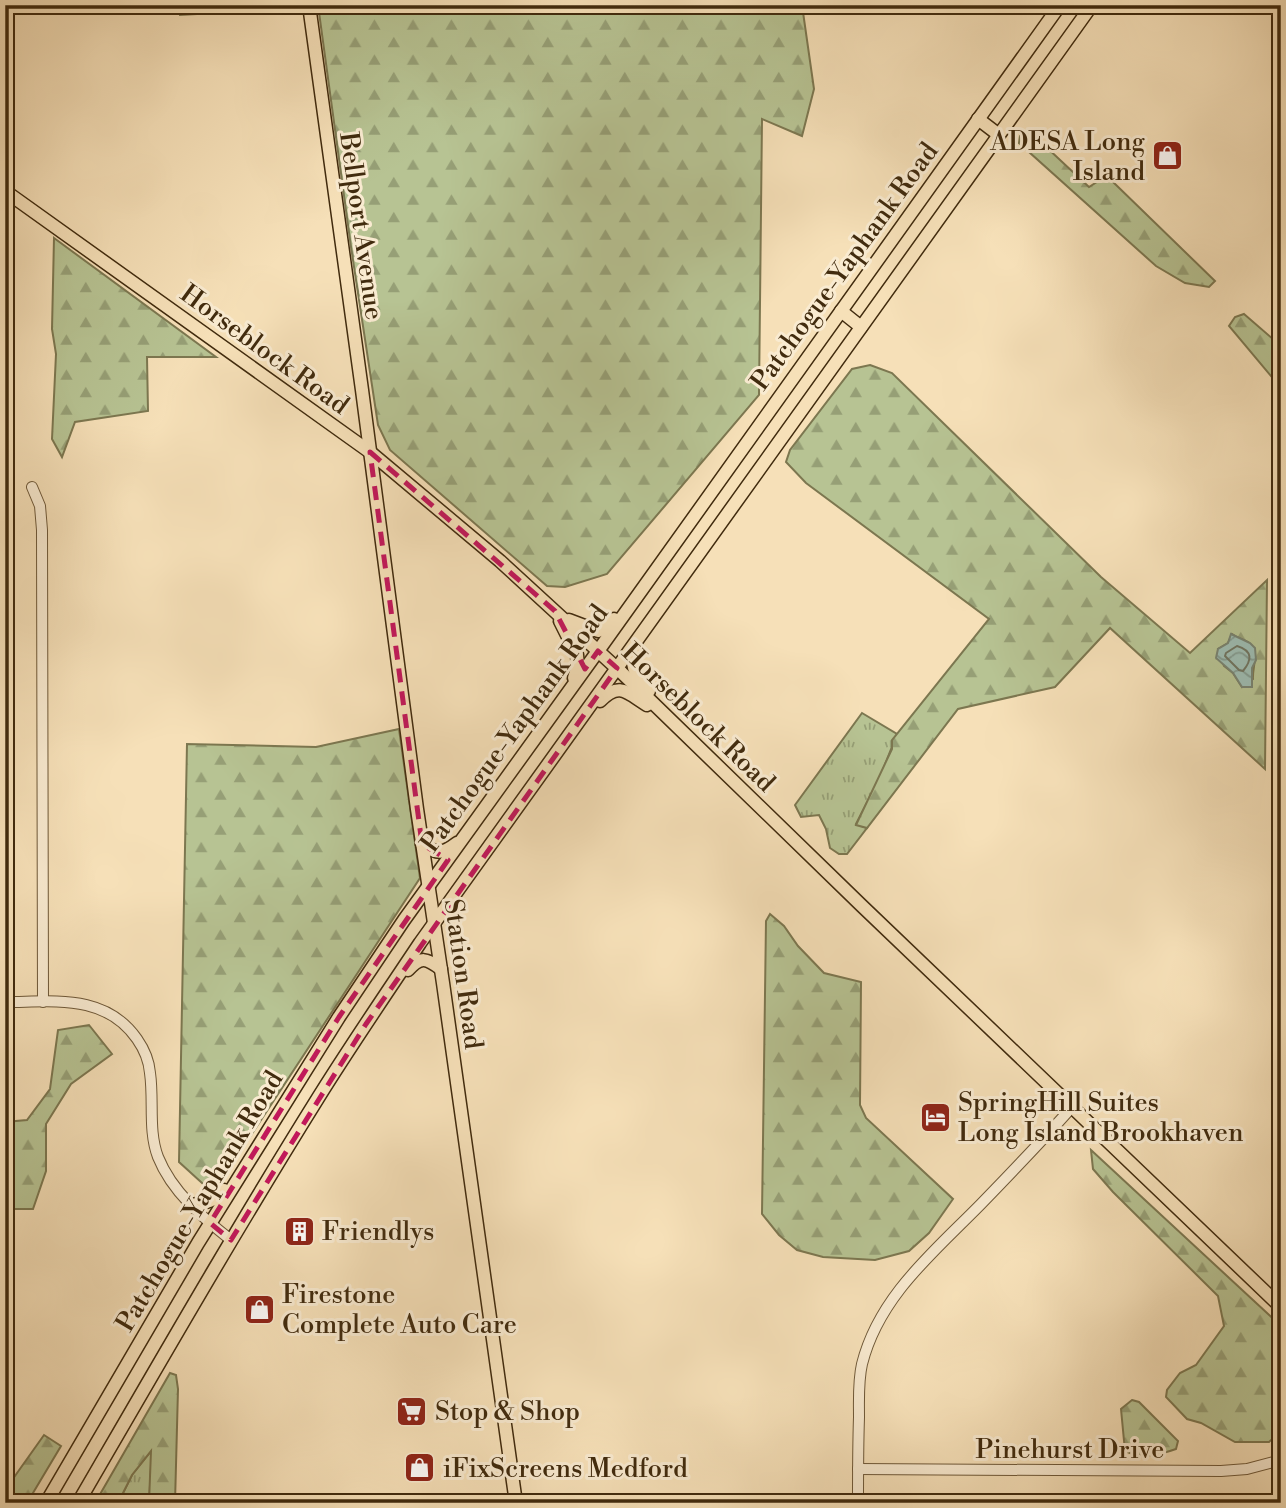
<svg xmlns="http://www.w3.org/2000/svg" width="1286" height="1508" viewBox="0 0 1286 1508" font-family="'Libre Bodoni',serif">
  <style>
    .grass { fill: url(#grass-tufts); stroke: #7c7750; stroke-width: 2 }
    .forest { fill: url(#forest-firs); stroke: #7c7750; stroke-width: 2; fill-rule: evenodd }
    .water { fill: url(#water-waves); stroke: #788371; stroke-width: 2 }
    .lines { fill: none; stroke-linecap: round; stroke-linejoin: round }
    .shore { stroke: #6f7460; stroke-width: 2 }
    .minor-casing { stroke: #6e5838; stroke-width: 12 }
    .major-casing { stroke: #412b0e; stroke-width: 15 }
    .minor { stroke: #f9ebd1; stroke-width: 10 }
    .major { stroke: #f6e0b8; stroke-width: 12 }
    .marked { fill: none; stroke: #c2185b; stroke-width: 5; stroke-dasharray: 14 9; stroke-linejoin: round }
    .labels { text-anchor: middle; stroke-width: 6; stroke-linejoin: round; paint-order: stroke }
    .poi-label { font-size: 26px; fill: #412b0e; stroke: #f9ebd1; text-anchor: start }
    .street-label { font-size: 26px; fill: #412b0e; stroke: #f9ebd1 }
  </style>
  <defs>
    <pattern id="grass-tufts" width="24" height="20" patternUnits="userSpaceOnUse" patternTransform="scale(1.75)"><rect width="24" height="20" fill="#b7c393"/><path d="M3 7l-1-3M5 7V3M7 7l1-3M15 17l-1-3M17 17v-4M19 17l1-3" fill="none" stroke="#969f76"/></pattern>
    <pattern id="forest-firs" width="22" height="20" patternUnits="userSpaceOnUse" patternTransform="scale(1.75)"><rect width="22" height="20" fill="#b7c393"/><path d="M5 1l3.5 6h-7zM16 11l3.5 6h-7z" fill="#969f76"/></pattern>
    <pattern id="water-waves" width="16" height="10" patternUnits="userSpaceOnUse" patternTransform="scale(1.75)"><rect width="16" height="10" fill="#9dbdb3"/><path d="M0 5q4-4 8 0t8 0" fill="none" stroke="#829a90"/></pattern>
  </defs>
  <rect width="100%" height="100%" fill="#f6e0b8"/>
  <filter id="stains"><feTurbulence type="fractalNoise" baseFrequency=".00286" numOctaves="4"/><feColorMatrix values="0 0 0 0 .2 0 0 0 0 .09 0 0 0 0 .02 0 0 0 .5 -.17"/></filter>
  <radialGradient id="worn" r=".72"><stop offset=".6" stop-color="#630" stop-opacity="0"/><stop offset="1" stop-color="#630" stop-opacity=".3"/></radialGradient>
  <g class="grass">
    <path d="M 862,713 L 897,734 L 880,777 L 856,824 L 867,828 L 847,854 L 839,854 L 830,848 L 826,829 L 819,815 L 801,817 L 795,805 Z"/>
    <path d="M 152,1450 L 149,1503 L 118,1503 L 132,1475 Z"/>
  </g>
  <g class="forest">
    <path d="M 179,5 L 291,5 L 290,9 L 180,15 Z"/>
    <path d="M 318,5 L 802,5 L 814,89 L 802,136 L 762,119 L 759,395 L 607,574 L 565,587 L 547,586 L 390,450 L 378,425 L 351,247 Z"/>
    <path d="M 1029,131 L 1089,187 L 1100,180 L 1112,181 L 1215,281 L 1209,287 L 1185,283 L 1156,266 L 1019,143 L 1020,136 Z"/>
    <path d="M 54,238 L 216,357 L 147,357 L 148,411 L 75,422 L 62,457 L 52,439 L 56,354 L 52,329 Z"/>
    <path d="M 1244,314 L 1281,346 L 1281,388 L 1229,326 L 1235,317 Z"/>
    <path d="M 870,365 L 892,373 L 1101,577 L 1190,653 L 1267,580 L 1265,769 L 1110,628 L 1055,687 L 958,709 L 867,828 L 856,825 L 892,749 L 892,740 L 989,619 L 806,483 L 786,462 L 790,450 L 852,369 ZM 1232,634 C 1237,638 1243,639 1248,642 C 1261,651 1252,666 1253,679 L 1242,687 L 1233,673 L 1224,666 L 1218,649 L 1228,643 Z"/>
    <path d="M 399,729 L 420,878 L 213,1193 L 179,1162 L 187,744 L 316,747 Z"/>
    <path d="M 770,914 L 784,926 L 798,946 L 824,973 L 861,982 L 860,1105 L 866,1118 L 953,1199 L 929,1233 L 909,1251 L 875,1260 L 823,1257 L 797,1250 L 779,1235 L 762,1214 L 766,921 Z"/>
    <path d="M 89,1025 L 112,1054 L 71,1084 L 46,1124 L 46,1171 L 33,1209 L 5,1209 L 5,1122 L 27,1120 L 50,1089 L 58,1030 Z"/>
    <path d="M 1091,1150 L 1281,1326 L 1281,1412 L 1276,1413 L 1281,1431 L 1269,1442 L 1235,1442 L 1201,1423 L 1187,1419 L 1166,1397 L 1167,1390 L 1180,1373 L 1196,1365 L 1224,1326 L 1218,1296 L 1113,1192 L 1093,1169 Z"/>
    <path d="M 170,1373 L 176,1375 L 178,1389 L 175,1503 L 149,1503 L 151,1451 L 132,1475 L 118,1503 L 95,1503 Z"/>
    <path d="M 1132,1400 L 1139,1402 L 1178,1441 L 1176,1449 C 1159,1455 1142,1459 1125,1451 L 1121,1409 Z"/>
    <path d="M 44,1435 L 61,1446 L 27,1503 L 5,1503 L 5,1490 Z"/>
  </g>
  <path class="water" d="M 1231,634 L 1250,643 L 1255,648 L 1256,660 L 1252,668 L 1252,687 L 1242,687 L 1233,673 L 1216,658 L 1218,649 L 1228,643 Z"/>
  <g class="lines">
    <path class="shore" d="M 1237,646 C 1253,651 1252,660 1243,671 L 1239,670 L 1225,656 L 1226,653 Z"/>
    <defs>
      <g id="minor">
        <path d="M 32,487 L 40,506 L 42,530 L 43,1002"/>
        <path d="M 5,1002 C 53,1002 105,993 137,1039 C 144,1049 149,1060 150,1073 C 154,1101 148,1131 158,1157 C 172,1192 203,1218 231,1240"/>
        <path d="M 858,1469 L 1221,1471 L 1247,1469 L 1281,1460"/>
        <path d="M 858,1503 C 858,1474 858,1446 859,1417 C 859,1400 858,1381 862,1364 C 879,1296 934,1252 981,1204 C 1012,1172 1043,1140 1072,1107"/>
      </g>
      <g id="major">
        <path d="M 309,5 L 362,390 L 417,809 L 443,983 L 516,1503"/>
        <path d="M 978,119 L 999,135"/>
        <path d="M 5,191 L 370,452 L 500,561 L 622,673 L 862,906 L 1281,1307"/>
        <path d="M 841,311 L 861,327"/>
        <path d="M 569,620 L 598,631 L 605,628 L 614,619"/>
        <path d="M 560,621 L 577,655 L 578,666 L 574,678"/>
        <path d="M 635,648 C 629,669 637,674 649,691"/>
        <path d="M 600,701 C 620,681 627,693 647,705"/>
        <path d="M 422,844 C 438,855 442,854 457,843"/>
        <path d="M 408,970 C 421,956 426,958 441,969"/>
        <path d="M 191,1205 C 206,1203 215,1201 224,1190"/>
        <path d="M 46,1503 L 198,1243 L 339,1017 L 404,920 L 598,651 L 1060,5"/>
        <path d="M 78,1503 C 157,1367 235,1231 318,1098 C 351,1045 386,994 420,943 L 1092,5"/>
      </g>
    </defs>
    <use href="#minor" class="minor-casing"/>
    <use href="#major" class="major-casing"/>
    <use href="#minor" class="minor"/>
    <use href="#major" class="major"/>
  </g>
  <path class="marked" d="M 370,452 L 555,611 L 585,669 L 598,651 L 617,668 L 366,1024 L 231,1240 L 210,1223 L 339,1017 L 448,860 L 422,844 Z"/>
  <defs>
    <symbol id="shop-square" viewBox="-11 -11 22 22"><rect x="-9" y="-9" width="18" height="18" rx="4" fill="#8f2418" stroke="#f9ebd1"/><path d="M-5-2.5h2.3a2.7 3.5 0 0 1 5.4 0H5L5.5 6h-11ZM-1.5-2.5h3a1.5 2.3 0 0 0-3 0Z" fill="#fff"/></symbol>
    <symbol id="hotel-square" viewBox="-11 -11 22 22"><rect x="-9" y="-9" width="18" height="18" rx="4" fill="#8f2418" stroke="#f9ebd1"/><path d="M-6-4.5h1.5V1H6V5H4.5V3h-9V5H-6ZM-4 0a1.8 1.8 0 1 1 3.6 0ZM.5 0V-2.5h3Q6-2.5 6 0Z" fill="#fff"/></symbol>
    <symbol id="building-square" viewBox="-11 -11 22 22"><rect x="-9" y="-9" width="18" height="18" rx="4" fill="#8f2418" stroke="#f9ebd1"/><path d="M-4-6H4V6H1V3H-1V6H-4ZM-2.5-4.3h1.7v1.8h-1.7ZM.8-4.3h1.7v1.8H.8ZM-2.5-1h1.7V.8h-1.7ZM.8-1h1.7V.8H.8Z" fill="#fff"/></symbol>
    <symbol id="supermarket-square" viewBox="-11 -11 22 22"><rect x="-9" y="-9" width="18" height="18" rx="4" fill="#8f2418" stroke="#f9ebd1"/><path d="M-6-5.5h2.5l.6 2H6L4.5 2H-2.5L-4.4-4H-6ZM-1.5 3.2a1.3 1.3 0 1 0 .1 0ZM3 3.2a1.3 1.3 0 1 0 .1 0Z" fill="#fff"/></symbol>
  </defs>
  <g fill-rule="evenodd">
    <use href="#shop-square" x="1150" y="138" width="35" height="35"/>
    <use href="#hotel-square" x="918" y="1100" width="35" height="35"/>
    <use href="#building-square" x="282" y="1214" width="35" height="35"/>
    <use href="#shop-square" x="242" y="1292" width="35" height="35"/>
    <use href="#supermarket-square" x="394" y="1394" width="35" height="35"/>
    <use href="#shop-square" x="402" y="1450" width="35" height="35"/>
  </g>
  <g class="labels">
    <g class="poi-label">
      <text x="1145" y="150" text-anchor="end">ADESA Long<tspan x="1145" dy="30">Island</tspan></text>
      <text x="958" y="1111">SpringHill Suites<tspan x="958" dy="30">Long Island Brookhaven</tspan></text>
      <text x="322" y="1240">Friendlys</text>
      <text x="282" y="1303">Firestone<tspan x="282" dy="30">Complete Auto Care</tspan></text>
      <text x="435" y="1420">Stop &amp; Shop</text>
      <text x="443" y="1477">iFixScreens Medford</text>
    </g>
    <g class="street-label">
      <text transform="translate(362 226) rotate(82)" y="9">Bellport Avenue</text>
      <text transform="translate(844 266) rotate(-54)" y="9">Patchogue-Yaphank Road</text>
      <text transform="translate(265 349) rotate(36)" y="9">Horseblock Road</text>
      <text transform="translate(699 717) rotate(44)" y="9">Horseblock Road</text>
      <text transform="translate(514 728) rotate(-54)" y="9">Patchogue-Yaphank Road</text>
      <text transform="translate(464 974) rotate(82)" y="9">Station Road</text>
      <text transform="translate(199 1201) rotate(-59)" y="9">Patchogue-Yaphank Road</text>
      <text x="1070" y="1458">Pinehurst Drive</text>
    </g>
  </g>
  <rect width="1286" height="1508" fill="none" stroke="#f6e0b8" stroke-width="28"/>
  <rect x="7" y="7" width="1272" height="1494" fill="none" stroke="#412b0e" stroke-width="3.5"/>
  <rect x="14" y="14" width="1258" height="1480" fill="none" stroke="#412b0e" stroke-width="2"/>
  <rect width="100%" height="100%" filter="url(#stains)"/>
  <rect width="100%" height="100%" fill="url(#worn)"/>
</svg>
